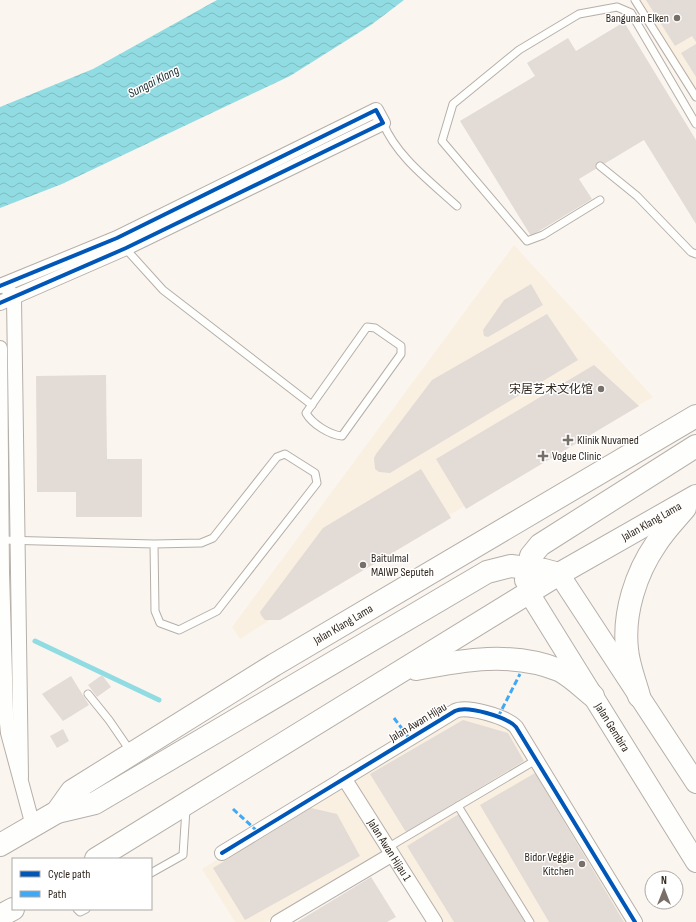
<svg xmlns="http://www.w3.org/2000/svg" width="696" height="922" viewBox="0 0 696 922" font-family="'Sofia Sans Condensed','Noto Sans SC',sans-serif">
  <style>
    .commercial { fill: #f9f0e2 }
    .water { fill: url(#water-waves) }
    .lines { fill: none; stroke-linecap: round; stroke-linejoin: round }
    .stream { stroke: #90dce2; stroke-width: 5 }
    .building { fill: #e3dbd5 }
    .lane-casing { stroke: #b6afa9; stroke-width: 9 }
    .street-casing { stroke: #b6afa9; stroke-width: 16 }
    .secondary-casing { stroke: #b6afa9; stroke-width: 22 }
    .primary-casing { stroke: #b6afa9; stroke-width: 24 }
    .lane { stroke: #fefefd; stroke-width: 7 }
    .street { stroke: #fefefd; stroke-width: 14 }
    .secondary { stroke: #fefefd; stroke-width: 20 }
    .primary { stroke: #fefefd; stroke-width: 22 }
    .quiet { stroke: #3fa9f5; stroke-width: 3; stroke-dasharray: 6 3; stroke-linecap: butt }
    .cycleway-casing { stroke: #fff; stroke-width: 6 }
    .cycleway { stroke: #0057b8; stroke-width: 4 }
    .poi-dot { fill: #776f68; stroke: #fff; stroke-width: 1.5 }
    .labels { text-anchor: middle; stroke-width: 3; stroke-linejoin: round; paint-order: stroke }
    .poi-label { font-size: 12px; fill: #30271f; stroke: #fff; text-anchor: end }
    .street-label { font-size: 12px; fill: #30271f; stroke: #fff }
    .water-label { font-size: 13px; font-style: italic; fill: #1b2f32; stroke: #fff }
  </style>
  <defs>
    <pattern id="water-waves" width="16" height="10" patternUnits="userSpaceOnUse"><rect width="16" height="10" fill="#90dce2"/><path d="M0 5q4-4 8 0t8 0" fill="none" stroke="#7cbdc1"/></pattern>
  </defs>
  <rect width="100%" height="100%" fill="#fbf5f0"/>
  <g class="commercial">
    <path d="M 640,0 L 696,0 L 696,91 Z"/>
    <path d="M 514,245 L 653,397 L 287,609 L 240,639 L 232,627 Z"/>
    <path d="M 462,713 L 511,728 L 626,922 L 440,922 L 393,848 L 266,922 L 235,922 L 202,869 Z"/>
  </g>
  <path class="water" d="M 217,0 L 404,0 L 371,25 L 290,76 L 62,184 L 0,208 L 0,107 L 93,69 Z"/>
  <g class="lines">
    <path class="stream" d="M 35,641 L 159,700"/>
  </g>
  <g class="building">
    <path d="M 646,0 L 696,0 L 696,42 L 692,36 L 675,46 Z"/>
    <path d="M 624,22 L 696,140 L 696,224 L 644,140 L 579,179 L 592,199 L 531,236 L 460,121 L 535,76 L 527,63 L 568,38 L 576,51 Z"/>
    <path d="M 696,44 L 696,77 L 681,53 Z"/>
    <path d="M 531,284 L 543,305 L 488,337 L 484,336 L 483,330 L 504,300 Z"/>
    <path d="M 547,314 L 578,360 L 390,473 L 379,472 L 375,469 L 374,458 L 376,454 L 432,380 Z"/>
    <path d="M 594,365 L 639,406 L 466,509 L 436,459 Z"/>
    <path d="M 106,375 L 107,459 L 142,459 L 142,517 L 76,517 L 76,492 L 37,492 L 36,376 Z"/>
    <path d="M 421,469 L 451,518 L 280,620 L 265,620 L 261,615 L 260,612 L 323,528 Z"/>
    <path d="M 102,675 L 111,687 L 97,697 L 88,685 Z"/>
    <path d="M 71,676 L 89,705 L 63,721 L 42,694 Z"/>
    <path d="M 463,720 L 508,733 L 524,761 L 406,832 L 370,774 Z"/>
    <path d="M 63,729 L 69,741 L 57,748 L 50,736 Z"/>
    <path d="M 535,773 L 624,922 L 549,922 L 480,805 Z"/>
    <path d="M 311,808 L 337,814 L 360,856 L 245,920 L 213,868 Z"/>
    <path d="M 459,814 L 526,922 L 454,922 L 407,846 Z"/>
    <path d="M 371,877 L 396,917 L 387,922 L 297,922 Z"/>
  </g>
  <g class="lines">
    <defs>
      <g id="lane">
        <path d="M 635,0 L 696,97"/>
        <path d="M 383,123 C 397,157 430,181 457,206"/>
        <path d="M 600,166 L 637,196 L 691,252 L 696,254"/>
        <path d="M 600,200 L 543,235 L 527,241 L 442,141 L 453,104 L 519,50 L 579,14 L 617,7 L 631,13 L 696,124"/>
        <path d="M 125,248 L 163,290 L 312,405"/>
        <path d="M 367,327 L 375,328 L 401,346 L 401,354 L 342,436 C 330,435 312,424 306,413 Z"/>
        <path d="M 2,540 L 154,544 L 201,543 L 213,538 L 277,457 L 285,454 L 315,473 L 317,483 L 217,611 L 179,630 L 160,623 L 155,611 L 154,544"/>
        <path d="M 88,694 L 109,720 L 131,752"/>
        <path d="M 458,806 L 530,922"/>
        <path d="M 387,848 L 536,760"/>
        <path d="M 151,873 L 183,855 L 186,809"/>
        <path d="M 77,909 L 80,912 L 86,909"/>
      </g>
      <g id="street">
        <path d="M 0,286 L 117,238 L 376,110 L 383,123 L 126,248 L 0,303"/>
        <path d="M 9,291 L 14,298 L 21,777"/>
        <path d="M 0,348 L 2,572 L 6,713 L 8,733 L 33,826"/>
        <path id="s1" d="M 344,778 L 435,922"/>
        <path d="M 222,853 L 455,711 C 467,705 507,717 516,727 L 635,922"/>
        <path d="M 278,922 L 391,855"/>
      </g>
      <g id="secondary">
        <path d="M 559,574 L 696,783"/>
        <path id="s2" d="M 529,593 L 696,862"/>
      </g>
      <g id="primary">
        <path d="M 526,580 L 531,556 L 540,545 L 696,446"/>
        <path d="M 416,669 C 463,660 512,651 559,670 C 571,676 583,688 593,696"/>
        <path d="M 639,696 C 635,681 628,664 627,649 C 623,613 636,573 656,544 C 664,531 675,520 685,508"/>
        <path d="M 57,812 L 95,803 L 487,572 L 511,566 L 544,570 L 559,574"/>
        <path id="s3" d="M 0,845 L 57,812 L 72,791 L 274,665 L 696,416"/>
        <path id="s4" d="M 96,859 L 559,574 L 696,496"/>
        <path d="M 0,916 L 13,909"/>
      </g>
    </defs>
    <use href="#lane" class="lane-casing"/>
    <use href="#street" class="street-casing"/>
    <use href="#secondary" class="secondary-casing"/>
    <use href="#primary" class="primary-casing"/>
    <use href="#lane" class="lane"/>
    <use href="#street" class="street"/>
    <use href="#secondary" class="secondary"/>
    <use href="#primary" class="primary"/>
    <g class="quiet">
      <path d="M 498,717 L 520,674"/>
      <path d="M 394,718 L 409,738"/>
      <path d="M 233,809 L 257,831"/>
    </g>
    <defs>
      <g id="cycleway">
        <path d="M 0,286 L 117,238 L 376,110 L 383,123 L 126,248 L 0,303"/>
        <path d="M 222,853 L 455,711 C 467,705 507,717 516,727 L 635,922"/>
      </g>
    </defs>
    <use href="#cycleway" class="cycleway-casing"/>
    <use href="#cycleway" class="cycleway"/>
  </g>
  <g class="poi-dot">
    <circle cx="677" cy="18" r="4"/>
    <circle cx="601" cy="389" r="4"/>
    <path d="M566 434h4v4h4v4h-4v4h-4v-4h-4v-4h4z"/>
    <path d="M541 450h4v4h4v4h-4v4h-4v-4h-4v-4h4z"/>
    <circle cx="363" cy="565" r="4"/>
    <circle cx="582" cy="864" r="4"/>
  </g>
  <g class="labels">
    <g class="poi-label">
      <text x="669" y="22">Bangunan Elken</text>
      <text x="593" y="393">宋居艺术文化馆</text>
      <text x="577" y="444" text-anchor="start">Klinik Nuvamed</text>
      <text x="552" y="460" text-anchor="start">Vogue Clinic</text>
      <text x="371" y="562" text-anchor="start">Baitulmal<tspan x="371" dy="14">MAIWP Seputeh</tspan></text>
      <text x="574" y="861">Bidor Veggie<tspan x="574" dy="14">Kitchen</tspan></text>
    </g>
    <g class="street-label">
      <text dy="4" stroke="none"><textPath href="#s4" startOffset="650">Jalan Klang Lama</textPath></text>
      <text dy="4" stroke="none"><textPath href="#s3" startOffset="410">Jalan Klang Lama</textPath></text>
      <text transform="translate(418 722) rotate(-31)" y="4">Jalan Awan Hijau</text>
      <text dy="4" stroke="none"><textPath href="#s2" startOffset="158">Jalan Gembira</textPath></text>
      <text dy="4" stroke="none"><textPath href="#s1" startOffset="85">Jalan Awan Hijau 1</textPath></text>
    </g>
    <g class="water-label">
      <text transform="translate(153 81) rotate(-27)" y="5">Sungai Klang</text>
    </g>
  </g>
  <rect x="12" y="858" width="140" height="52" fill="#ffffff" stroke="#aca9a5"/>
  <rect x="20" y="871" width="20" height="6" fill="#0057b8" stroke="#aca9a5"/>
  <text x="48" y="878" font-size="12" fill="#30271f">Cycle path</text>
  <rect x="20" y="891" width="20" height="6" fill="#3fa9f5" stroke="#aca9a5"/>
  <text x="48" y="898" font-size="12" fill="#30271f">Path</text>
  <g transform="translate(664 890)"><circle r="19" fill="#ffffff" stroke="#aca9a5"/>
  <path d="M0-3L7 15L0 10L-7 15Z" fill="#776f68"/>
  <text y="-6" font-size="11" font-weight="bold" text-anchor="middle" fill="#30271f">N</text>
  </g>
</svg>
